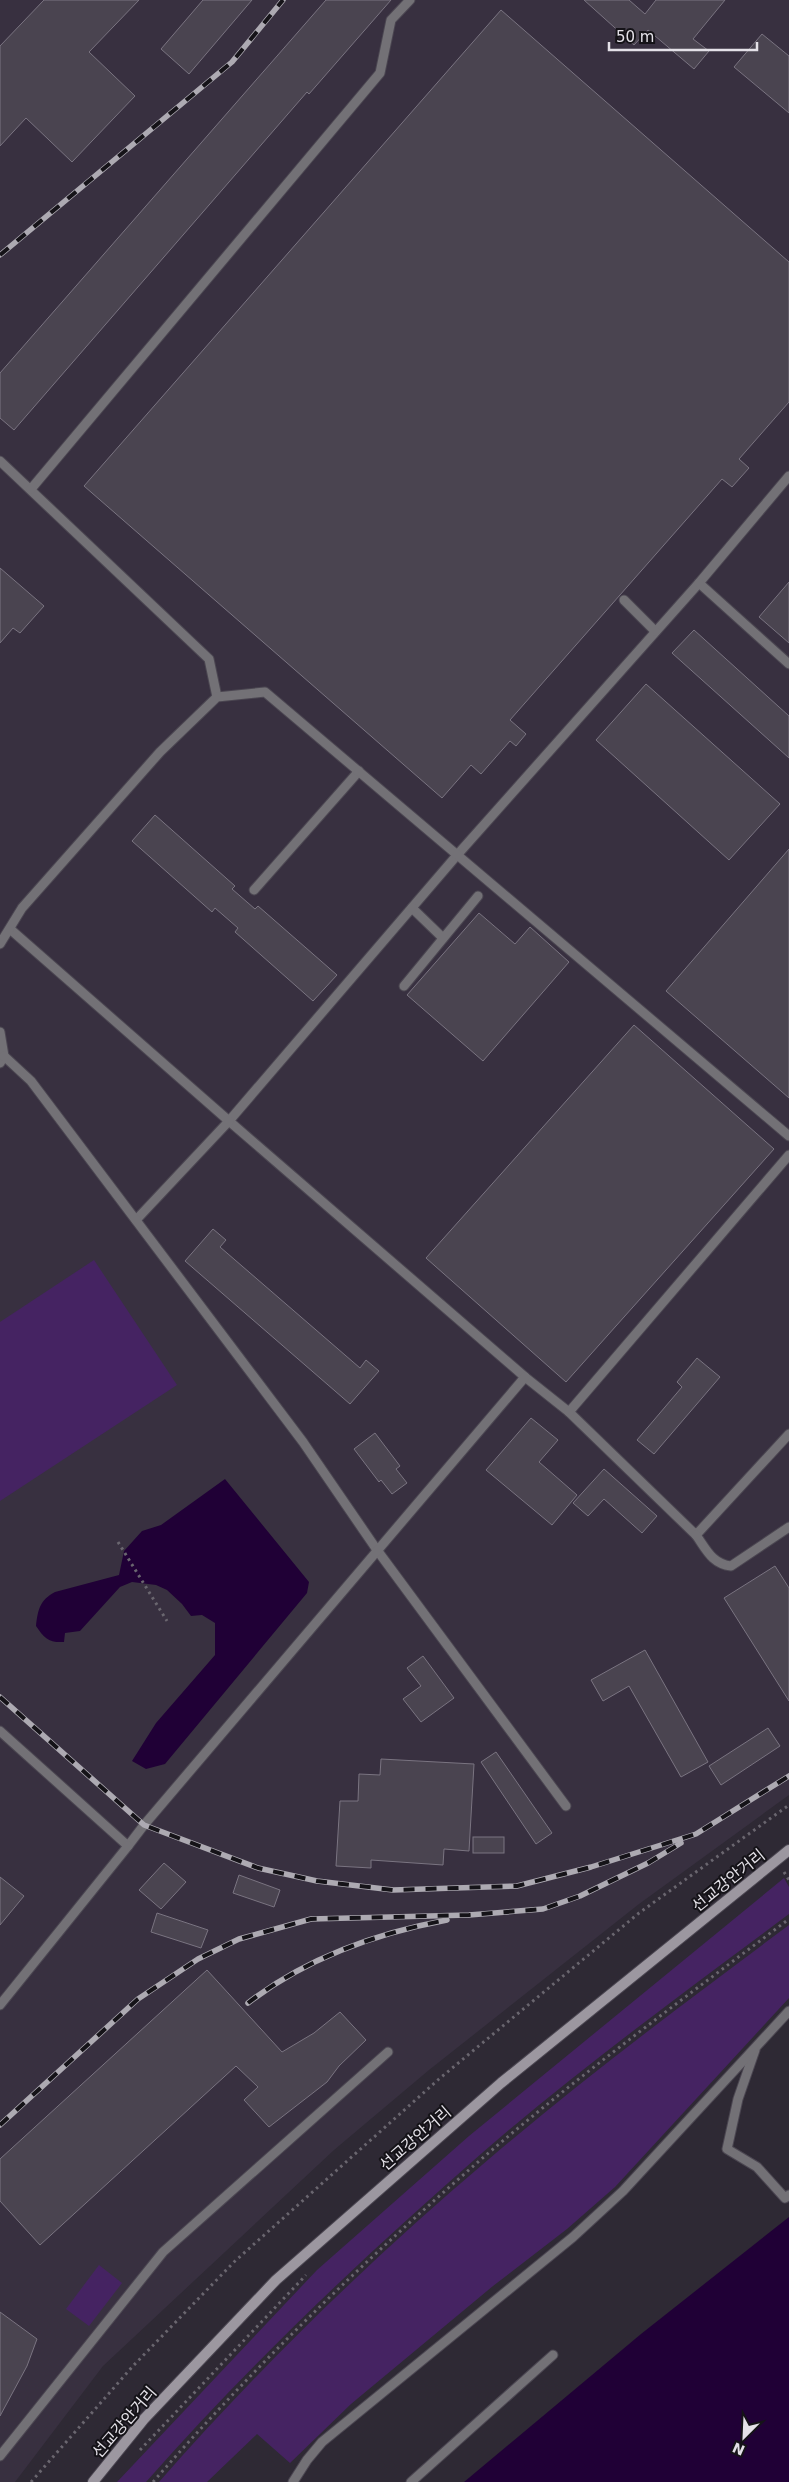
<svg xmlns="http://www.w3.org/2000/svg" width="789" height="2482" viewBox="0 0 789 2482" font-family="'DejaVu Sans','Noto Sans KR',sans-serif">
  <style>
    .built { fill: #383040 }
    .green { fill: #452362 }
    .water { fill: #200036 }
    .building { fill: #4a4450; stroke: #7a7481 }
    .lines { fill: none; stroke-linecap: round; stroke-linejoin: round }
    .service-casing { stroke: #4b4651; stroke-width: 11 }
    .secondary-casing { stroke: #4b4651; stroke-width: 12 }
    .path { stroke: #6a666f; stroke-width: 3; stroke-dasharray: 2.5 4; stroke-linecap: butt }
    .service { stroke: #737176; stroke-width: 9 }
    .secondary { stroke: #9c97a0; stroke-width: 10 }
    .rail-casing { stroke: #adaab2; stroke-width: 5.5 }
    .rail { stroke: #151318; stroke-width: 4; stroke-dasharray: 11; stroke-linecap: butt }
    .labels { text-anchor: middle; stroke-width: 4; stroke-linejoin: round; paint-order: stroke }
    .street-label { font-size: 16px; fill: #e4e1e8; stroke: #151318 }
  </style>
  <rect width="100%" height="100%" fill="#2e2934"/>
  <path class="built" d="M 0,0 L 789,0 L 789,1795 L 639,1904 L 429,2070 L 334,2150 L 103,2366 L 15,2482 L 0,2482 Z"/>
  <g class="green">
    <path d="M 94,1260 L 177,1385 L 0,1501 L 0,1322 Z"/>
    <path d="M 784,1878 L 789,1887 L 789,1914 C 686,1991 580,2068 482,2153 C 364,2256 250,2364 146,2482 L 117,2482 L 317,2270 L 469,2136 Z"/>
    <path d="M 789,1925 L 789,1998 L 615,2187 L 567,2229 L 493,2286 L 351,2404 L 290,2463 L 257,2434 L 207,2482 L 159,2482 C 260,2367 372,2258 489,2159 C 585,2077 687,2001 789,1925 Z"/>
    <path d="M 99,2265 L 122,2283 L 89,2326 L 66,2309 Z"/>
  </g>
  <g class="water">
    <path d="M 225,1479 L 309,1582 L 307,1593 L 165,1764 L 146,1769 L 132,1761 L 156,1723 L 215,1655 L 215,1623 L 202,1615 L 191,1616 L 182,1604 L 167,1590 L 156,1585 L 132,1582 L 120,1587 L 80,1631 L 65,1633 L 64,1642 C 49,1643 44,1638 36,1626 C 38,1609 40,1600 55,1592 L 119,1575 L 124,1551 L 142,1531 L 161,1525 Z"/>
    <path d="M 789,2217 L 789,2482 L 464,2482 L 641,2334 Z"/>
  </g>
  <g class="building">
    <path d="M 44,0 L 139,0 L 89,52 L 135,96 L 72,162 L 26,118 L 0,146 L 0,46 Z"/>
    <path d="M 203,0 L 252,0 L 189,74 L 161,49 Z"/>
    <path d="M 326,0 L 391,0 L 309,94 L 307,92 L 14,430 L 0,418 L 0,373 Z"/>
    <path d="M 584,0 L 629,0 L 645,14 L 656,0 L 725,0 L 693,39 L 709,51 L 694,69 L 648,30 L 634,45 Z"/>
    <path d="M 501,10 L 789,262 L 789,402 L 739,459 L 749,468 L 732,487 L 722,479 L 510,720 L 526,734 L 516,746 L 510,741 L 481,774 L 471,765 L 442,798 L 84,486 Z"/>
    <path d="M 762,34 L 789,56 L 789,113 L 734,67 Z"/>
    <path d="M 0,568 L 44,606 L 20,633 L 13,628 L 0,643 Z"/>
    <path d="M 789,582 L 789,643 L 759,617 Z"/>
    <path d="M 694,630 L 789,716 L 789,758 L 672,653 Z"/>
    <path d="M 646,684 L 780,804 L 729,860 L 596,740 Z"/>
    <path d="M 155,815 L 235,886 L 232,889 L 255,909 L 258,906 L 337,975 L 313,1001 L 235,932 L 238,928 L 215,908 L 212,912 L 132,841 Z"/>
    <path d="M 789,849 L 789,1098 L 666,991 Z"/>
    <path d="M 479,913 L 515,944 L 530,927 L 569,962 L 483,1061 L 407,995 Z"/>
    <path d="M 634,1025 L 774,1149 L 566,1382 L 426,1258 Z"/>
    <path d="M 213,1229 L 226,1240 L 220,1247 L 360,1368 L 366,1360 L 379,1371 L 350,1404 L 185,1261 Z"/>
    <path d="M 697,1358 L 720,1377 L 654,1454 L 637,1440 L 682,1387 L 677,1382 Z"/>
    <path d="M 531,1418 L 558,1440 L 539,1462 L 577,1495 L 552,1525 L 486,1470 Z"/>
    <path d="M 375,1433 L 400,1466 L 396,1469 L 407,1483 L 392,1494 L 381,1480 L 379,1482 L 354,1449 Z"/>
    <path d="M 604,1469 L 657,1516 L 642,1533 L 604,1499 L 588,1516 L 573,1503 Z"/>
    <path d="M 775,1566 L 789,1588 L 789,1701 L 724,1598 Z"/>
    <path d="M 645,1650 L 708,1762 L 681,1777 L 629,1686 L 603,1701 L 591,1680 Z"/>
    <path d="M 423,1656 L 454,1698 L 421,1722 L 403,1699 L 421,1686 L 407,1668 Z"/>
    <path d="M 768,1728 L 780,1746 L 721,1785 L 709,1766 Z"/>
    <path d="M 496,1752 L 552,1833 L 536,1844 L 481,1762 Z"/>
    <path d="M 381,1759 L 474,1764 L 469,1851 L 444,1849 L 443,1865 L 371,1860 L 371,1868 L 336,1866 L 340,1801 L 358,1801 L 359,1774 L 380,1775 Z"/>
    <rect x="473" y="1837" width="31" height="16"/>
    <path d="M 164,1863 L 186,1882 L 161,1909 L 139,1890 Z"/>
    <path d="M 239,1875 L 280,1890 L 274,1907 L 233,1893 Z"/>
    <path d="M 0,1877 L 24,1896 L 0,1925 Z"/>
    <path d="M 157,1913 L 208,1930 L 201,1948 L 151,1932 Z"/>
    <path d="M 207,1970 L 282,2052 L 314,2033 L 340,2012 L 366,2040 L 339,2066 L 327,2082 L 269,2127 L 244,2100 L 258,2087 L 236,2066 L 40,2245 L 0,2201 L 0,2159 Z"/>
    <path d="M 0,2312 L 37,2339 L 27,2366 L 0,2416 Z"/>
  </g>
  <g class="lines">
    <defs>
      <g id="service">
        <path d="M 0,461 L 209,659 L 217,697"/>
        <path d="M 789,476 L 699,583 L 458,854 L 229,1121 L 525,1377 L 569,1412 L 696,1535 L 789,1434"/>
        <path d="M 31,489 L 380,73 L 391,20 L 410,0"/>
        <path d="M 699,583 L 789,664"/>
        <path d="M 624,600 L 655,631"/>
        <path d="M 254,890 L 359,771"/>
        <path d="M 412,908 L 443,938"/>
        <path d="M 10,929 L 229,1121 L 136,1220"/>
        <path d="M 0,944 L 22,908 L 160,752 L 217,697 L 265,692 L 789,1136"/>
        <path d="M 404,986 L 478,896"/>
        <path d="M 0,1032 L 4,1056 L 0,1063"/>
        <path d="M 4,1056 L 31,1081 L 303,1442 L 377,1550 L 566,1806"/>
        <path d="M 569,1412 L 789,1155"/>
        <path d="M 696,1535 C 706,1549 712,1564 731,1566 L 789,1527"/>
        <path d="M 0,1731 L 128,1846 L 144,1825 L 525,1377"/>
        <path d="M 0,2005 L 128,1846"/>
        <path d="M 755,2050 L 738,2099 L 727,2149 L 757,2167 L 785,2198 L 789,2195"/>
        <path d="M 0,2456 L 163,2252 L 388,2052"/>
        <path d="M 293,2482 L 307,2460 L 322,2442 L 573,2237 L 623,2191 L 789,2011"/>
        <path d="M 411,2482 L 553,2355"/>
      </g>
      <path id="secondary" d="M 93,2482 L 144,2419 L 276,2280 L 501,2083 L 789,1850"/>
    </defs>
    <use href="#service" class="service-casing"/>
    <use href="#secondary" class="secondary-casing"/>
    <g class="path">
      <path d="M 118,1542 L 167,1621"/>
      <path d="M 784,1872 L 789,1880"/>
      <path d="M 140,2450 L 306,2275"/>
      <path d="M 31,2482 L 133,2366 L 234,2262 L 439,2079 L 639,1913 L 789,1805"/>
      <path d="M 153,2482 C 255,2365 368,2257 485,2156 C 583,2072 687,1996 789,1919"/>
    </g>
    <use href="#service" class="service"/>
    <use href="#secondary" class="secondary"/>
    <defs>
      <g id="rail">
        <path d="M 0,255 L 232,62 L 283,0"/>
        <path d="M 0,1697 L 144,1825 L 258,1868 L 317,1881 L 393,1890 L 517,1886 L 591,1867 L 696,1834 L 789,1776"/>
        <path d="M 248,2003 C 305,1959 377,1933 447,1920"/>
        <path d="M 0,2125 L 138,1999 L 198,1959 L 239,1939 L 311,1919 L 469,1915 L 543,1909 L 580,1896 L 648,1863 L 681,1843"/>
      </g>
    </defs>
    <use href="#rail" class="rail-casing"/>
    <use href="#rail" class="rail"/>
  </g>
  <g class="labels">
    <g class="street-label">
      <text transform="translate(728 1880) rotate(-39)" y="6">선교강안거리</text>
      <text transform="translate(415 2138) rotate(-41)" y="6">선교강안거리</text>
      <text transform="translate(124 2422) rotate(-49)" y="6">선교강안거리</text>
    </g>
  </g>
  <g transform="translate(744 2437) rotate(204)" stroke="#151318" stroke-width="4" paint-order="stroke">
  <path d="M0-4L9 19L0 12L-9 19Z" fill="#e4e1e8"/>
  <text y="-8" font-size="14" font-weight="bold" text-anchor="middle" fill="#e4e1e8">N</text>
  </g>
  <path d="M609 42v8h148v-8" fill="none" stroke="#e4e1e8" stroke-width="2.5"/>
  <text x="616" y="42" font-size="15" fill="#e4e1e8" stroke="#151318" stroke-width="4" paint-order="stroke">50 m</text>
</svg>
